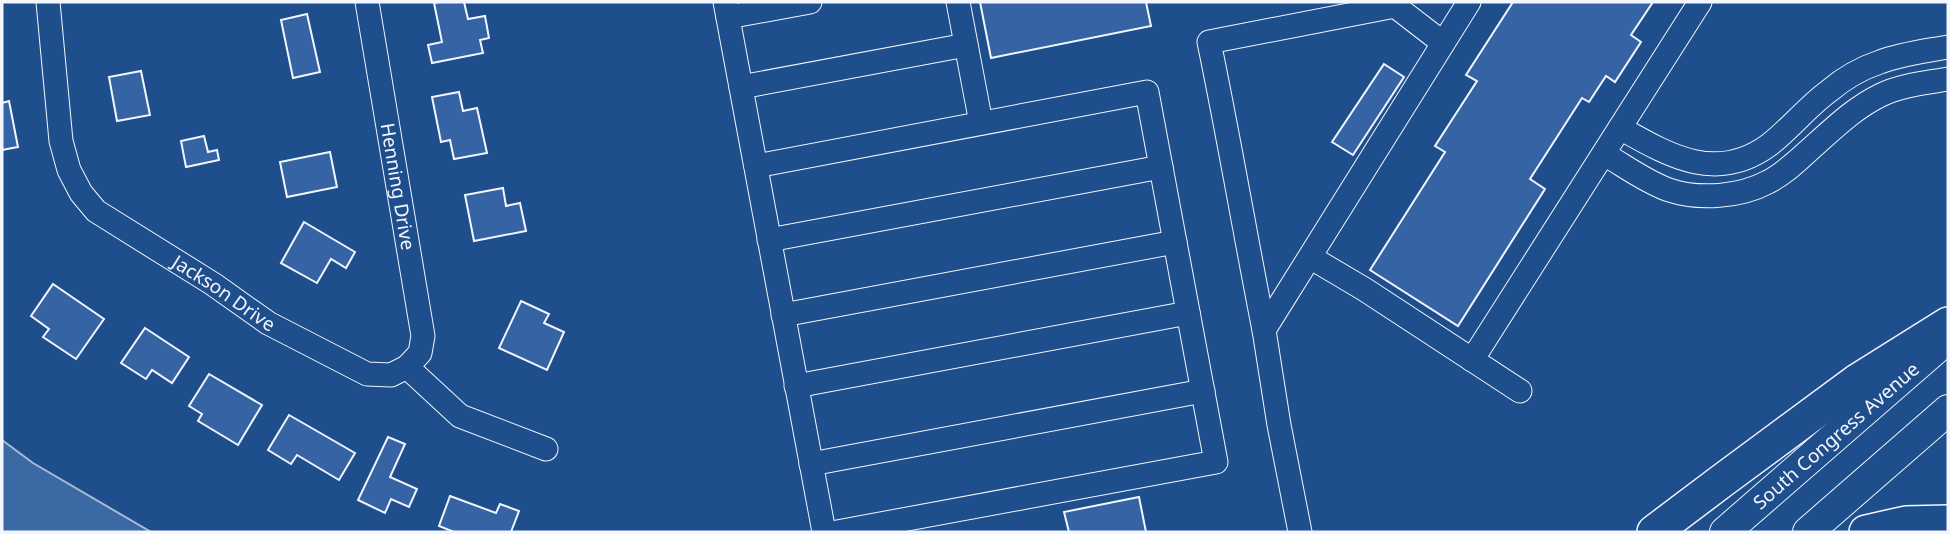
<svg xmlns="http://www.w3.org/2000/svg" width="1950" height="534" viewBox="0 0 1950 534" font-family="'Noto Sans',sans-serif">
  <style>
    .water { fill: #3b69a3; stroke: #a8bbd7; stroke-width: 2 }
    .building { fill: #3563a3; stroke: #f2f6ff; stroke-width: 2 }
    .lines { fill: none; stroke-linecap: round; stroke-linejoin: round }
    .minor-casing { stroke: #f2f6ff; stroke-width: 25 }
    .major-casing { stroke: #f2f6ff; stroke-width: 32 }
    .highway-casing { stroke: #f2f6ff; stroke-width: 36 }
    .minor { stroke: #1f4e8c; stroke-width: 23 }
    .major { stroke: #1f4e8c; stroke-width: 30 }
    .highway { stroke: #1f4e8c; stroke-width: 33 }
    .labels { text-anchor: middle; stroke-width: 5; stroke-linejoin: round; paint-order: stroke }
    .street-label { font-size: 19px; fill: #f2f6ff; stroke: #1f4e8c }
  </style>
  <rect width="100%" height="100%" fill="#1f4e8c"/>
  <path class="water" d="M 2,440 L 33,463 L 151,532 L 2,532 Z"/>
  <g class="building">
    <path d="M 440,2 L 464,2 L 468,19 L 485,16 L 489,38 L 480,40 L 483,53 L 432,63 L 428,45 L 442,42 L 434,3 Z"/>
    <path d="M 980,2 L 1146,2 L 1151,26 L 991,58 Z"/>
    <path d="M 1513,2 L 1653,2 L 1631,35 L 1641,42 L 1615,82 L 1606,76 L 1589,102 L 1582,98 L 1530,179 L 1545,189 L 1458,326 L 1370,270 L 1445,152 L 1435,146 L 1477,81 L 1466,75 Z"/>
    <path d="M 307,14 L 320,72 L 293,78 L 281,20 Z"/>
    <path d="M 1384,64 L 1404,77 L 1353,155 L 1332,142 Z"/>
    <path d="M 141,71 L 150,115 L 117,121 L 109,77 Z"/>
    <path d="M 459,92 L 463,111 L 477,108 L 487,153 L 454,159 L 450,140 L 441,142 L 432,97 Z"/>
    <path d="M 9,101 L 18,147 L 2,150 L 2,103 Z"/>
    <path d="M 204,136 L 208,152 L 217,150 L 219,160 L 186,167 L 181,141 Z"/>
    <path d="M 330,152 L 337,187 L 287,197 L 280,162 Z"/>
    <path d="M 503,188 L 506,206 L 520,203 L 526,231 L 474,241 L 465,195 Z"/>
    <path d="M 304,222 L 355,252 L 346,268 L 331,259 L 317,283 L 281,263 Z"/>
    <path d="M 53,284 L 104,319 L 76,359 L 43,337 L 49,329 L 31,316 Z"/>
    <path d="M 521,301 L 549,314 L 544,323 L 564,332 L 547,370 L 499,348 Z"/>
    <path d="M 145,328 L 189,357 L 172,383 L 152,370 L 146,379 L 121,363 Z"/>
    <path d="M 209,374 L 262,405 L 238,445 L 198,421 L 202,414 L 189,406 Z"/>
    <path d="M 289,415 L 355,453 L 339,480 L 297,455 L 291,464 L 268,450 Z"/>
    <path d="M 388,437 L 405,444 L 390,477 L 417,489 L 409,507 L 391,499 L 385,513 L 358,500 Z"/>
    <path d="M 450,496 L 496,513 L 500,504 L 519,511 L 511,532 L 454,532 L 439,526 Z"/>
    <path d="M 1139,497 L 1146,532 L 1069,532 L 1064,512 Z"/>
  </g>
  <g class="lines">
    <defs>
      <g id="minor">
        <path id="s1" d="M 48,2 L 61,141 L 69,170 L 81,193 L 96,211 L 213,284 L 268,323 L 367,374 L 391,375 L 407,367 L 460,416 L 546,449"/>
        <path id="s2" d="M 367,2 L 423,336 L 420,353 L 407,367"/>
        <path d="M 725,2 L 824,532"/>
        <path d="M 958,2 L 981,123"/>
        <path d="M 728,17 L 810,2"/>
        <path d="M 741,87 L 966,45"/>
        <path d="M 1620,128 C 1668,155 1716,184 1769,145 C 1790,129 1807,107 1829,91 C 1843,79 1862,68 1880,62 C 1901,54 1926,51 1948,47"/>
        <path d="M 1604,154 C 1625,166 1646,182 1669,190 C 1699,200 1740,197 1768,182 C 1782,175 1794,164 1806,153 C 1830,132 1852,109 1881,95 C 1901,85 1926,83 1948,79"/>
        <path d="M 756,166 L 1147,92 L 1216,462 L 837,532"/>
        <path d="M 769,240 L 1161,167"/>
        <path d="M 1310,257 L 1364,289 L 1520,391"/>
        <path d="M 783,315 L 1175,242"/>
        <path d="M 1264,330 C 1245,234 1229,138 1209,42 L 1395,6 L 1443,43"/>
        <path d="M 1472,360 L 1700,2"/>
        <path d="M 796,386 L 1188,313"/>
        <path d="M 811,464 L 1203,391"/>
        <path d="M 1300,532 L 1279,425 L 1264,330 L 1469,2"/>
      </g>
      <g id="major">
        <path id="s3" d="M 1725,532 L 1948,338"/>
        <path d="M 1808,532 L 1948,410"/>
      </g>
      <g id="highway">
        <path d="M 1654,532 L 1723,480 L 1857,381 L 1948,324"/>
        <path d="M 1866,532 L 1906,523 L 1948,522"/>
      </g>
    </defs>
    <use href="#minor" class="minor-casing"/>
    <use href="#major" class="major-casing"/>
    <use href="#highway" class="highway-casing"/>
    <use href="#minor" class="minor"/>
    <use href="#major" class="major"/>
    <use href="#highway" class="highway"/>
  </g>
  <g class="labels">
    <g class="street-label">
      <text dy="7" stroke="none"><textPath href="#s2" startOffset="187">Henning Drive</textPath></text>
      <text dy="7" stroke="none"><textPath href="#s1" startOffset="371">Jackson Drive</textPath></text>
      <text dy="7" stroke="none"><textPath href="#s3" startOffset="147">South Congress Avenue</textPath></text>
    </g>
  </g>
  <rect width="1950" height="534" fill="none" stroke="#f2f6ff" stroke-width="7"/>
</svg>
